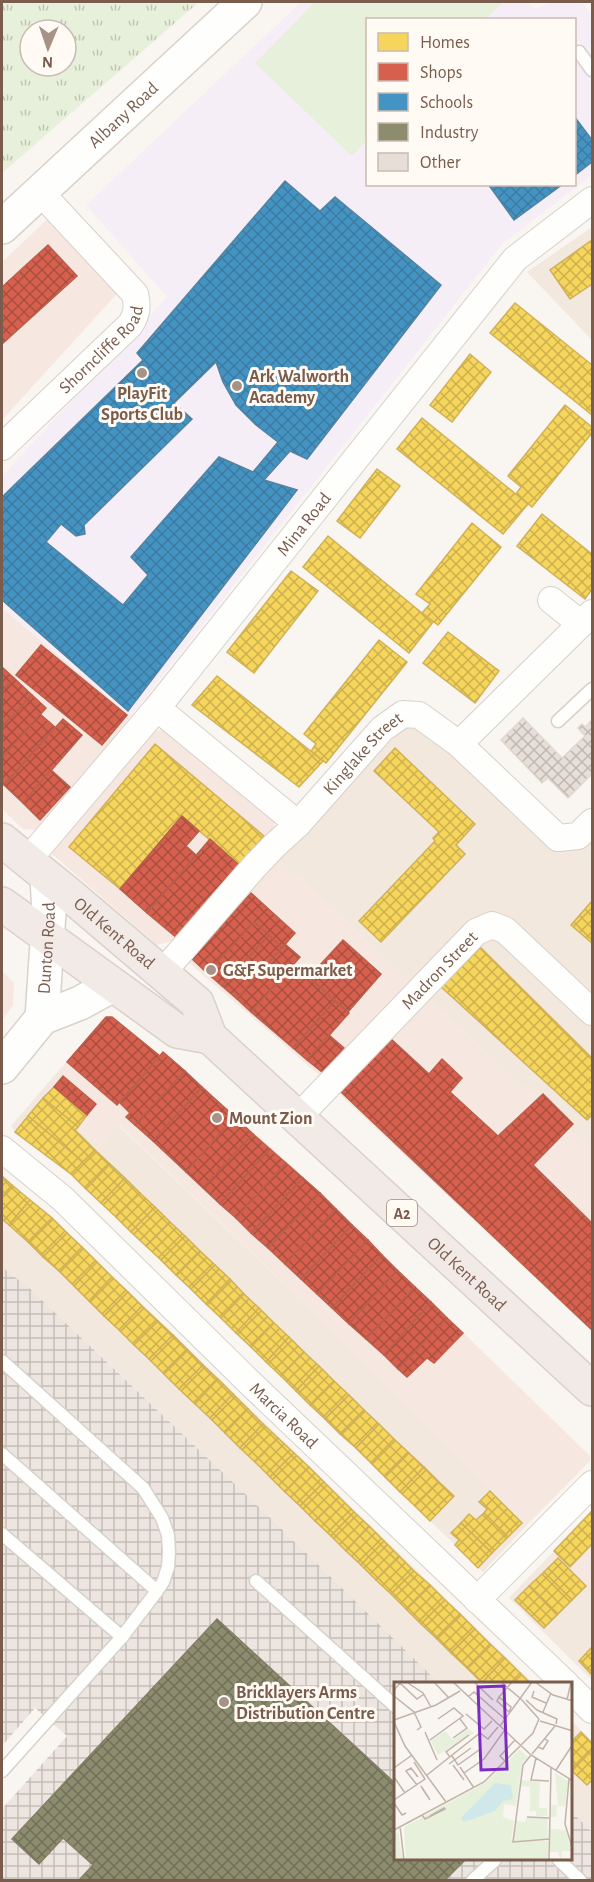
<svg xmlns="http://www.w3.org/2000/svg" width="594" height="1882" viewBox="0 0 594 1882" font-family="'Alegreya Sans',sans-serif">
  <style>
    .residential { fill: #f2e8de }
    .commercial { fill: #f6e8e1 }
    .industrial { fill: url(#industrial-grid) }
    .education { fill: #f6eef6; fill-rule: evenodd }
    .park { fill: url(#park-tufts); fill-rule: evenodd }
    .pitch { fill: #e7f0db }
    .homes { fill: url(#homes-cross-hatch); stroke: #d1b158; stroke-width: 1.5 }
    .shops { fill: url(#shops-cross-hatch); stroke: #ba5f4d; stroke-width: 1.5 }
    .schools { fill: url(#schools-cross-hatch); stroke: #5482a0; stroke-width: 1.5; fill-rule: evenodd }
    .industry { fill: url(#industry-cross-hatch); stroke: #877e64; stroke-width: 1.5 }
    .building { fill: url(#building-cross-hatch); stroke: #e2d8d2; stroke-width: 1.5 }
    .lines { fill: none; stroke-linecap: round; stroke-linejoin: round }
    .lane-casing { stroke: #d7d1cb; stroke-width: 15 }
    .street-casing { stroke: #d7d1cb; stroke-width: 28 }
    .secondary-casing { stroke: #d9d2cb; stroke-width: 36 }
    .highway-casing { stroke: #dad1cc; stroke-width: 36 }
    .lane { stroke: #fefefd; stroke-width: 12 }
    .street { stroke: #fefefd; stroke-width: 26 }
    .secondary { stroke: #fefefd; stroke-width: 33 }
    .highway { stroke: #f2eae7; stroke-width: 33 }
    .poi-dot { fill: #a69286; stroke: #fffaf3; stroke-width: 2 }
    .labels { text-anchor: middle; stroke-width: 6; stroke-linejoin: round; paint-order: stroke }
    .shield { fill: #fffaf3; stroke: #a28b7f; stroke-width: 1.5 }
    .shield-label { font-size: 16px; font-weight: bold; fill: #7a5c4d }
    .street-label { font-size: 18px; fill: #7a5c4d; stroke: #fffaf3 }
    .poi-label { font-size: 18px; font-weight: bold; fill: #7a5c4d; stroke: #fffaf3; text-anchor: start }
    .inset-road { fill: none; stroke: #c2b3aa; stroke-width: 1.5 }
    .view { fill: #7b2cbf; fill-opacity: 0.15; stroke: #7b2cbf; stroke-width: 3 }
    .inset-edge { fill: none; stroke: #7a5c4d; stroke-width: 3 }
  </style>
  <defs>
    <pattern id="industrial-grid" width="8" height="8" patternUnits="userSpaceOnUse" patternTransform="scale(1.5)"><rect width="8" height="8" fill="#ede5e0"/><path d="M0 4h8M4 0v8" fill="none" stroke="#c5bdb8"/></pattern>
    <pattern id="park-tufts" width="24" height="20" patternUnits="userSpaceOnUse" patternTransform="scale(1.5)"><rect width="24" height="20" fill="#e7f0db"/><path d="M3 7l-1-3M5 7V3M7 7l1-3M15 17l-1-3M17 17v-4M19 17l1-3" fill="none" stroke="#c0c6b4"/></pattern>
    <pattern id="homes-cross-hatch" width="8" height="8" patternUnits="userSpaceOnUse" patternTransform="scale(1.5)"><rect width="8" height="8" fill="#f6d55c"/><path d="M0 0l8 8M0 8l8-8" fill="none" stroke="#ccb04e"/></pattern>
    <pattern id="shops-cross-hatch" width="8" height="8" patternUnits="userSpaceOnUse" patternTransform="scale(1.5)"><rect width="8" height="8" fill="#d6604d"/><path d="M0 0l8 8M0 8l8-8" fill="none" stroke="#aa4f40"/></pattern>
    <pattern id="schools-cross-hatch" width="8" height="8" patternUnits="userSpaceOnUse" patternTransform="scale(1.5)"><rect width="8" height="8" fill="#4393c3"/><path d="M0 0l8 8M0 8l8-8" fill="none" stroke="#3d7ba1"/></pattern>
    <pattern id="industry-cross-hatch" width="8" height="8" patternUnits="userSpaceOnUse" patternTransform="scale(1.5)"><rect width="8" height="8" fill="#8c8c6e"/><path d="M0 0l8 8M0 8l8-8" fill="none" stroke="#727058"/></pattern>
    <pattern id="building-cross-hatch" width="8" height="8" patternUnits="userSpaceOnUse" patternTransform="scale(1.5)"><rect width="8" height="8" fill="#e6ded7"/><path d="M0 0l8 8M0 8l8-8" fill="none" stroke="#bfb7b1"/></pattern>
  </defs>
  <rect width="100%" height="100%" fill="#f9f5f0"/>
  <g class="residential">
    <path d="M 592,227 L 592,340 L 527,272 Z"/>
    <path d="M 393,723 L 422,725 L 546,840 L 592,834 L 592,1151 L 275,856 Z"/>
    <path d="M 60,1069 L 98,1102 L 78,1127 L 100,1146 L 118,1125 L 322,1320 L 527,1525 L 483,1572 L 71,1174 L 15,1132 L 11,1126 Z"/>
    <path d="M 2,1178 L 46,1211 L 534,1684 L 440,1684 L 263,1511 L 29,1288 L 2,1267 Z"/>
    <path d="M 554,1551 L 592,1589 L 592,1680 L 509,1598 Z"/>
    <path d="M 572,1721 L 592,1742 L 592,1832 L 572,1812 Z"/>
  </g>
  <g class="commercial">
    <path d="M 54,213 L 123,287 L 2,420 L 2,262 Z"/>
    <path d="M 2,608 L 131,716 L 43,831 L 23,829 L 2,809 Z"/>
    <path d="M 168,729 L 273,814 L 276,836 L 184,938 L 157,945 L 52,854 L 56,836 L 148,732 Z"/>
    <path d="M 275,856 L 592,1151 L 592,1331 L 319,1075 L 187,961 Z"/>
    <path d="M 2,971 L 14,983 L 13,1005 L 2,1020 Z"/>
    <path d="M 106,1017 L 112,1017 L 159,1056 L 163,1052 L 294,1168 L 590,1456 L 590,1461 L 527,1525 L 322,1320 L 119,1125 L 100,1146 L 78,1127 L 98,1102 L 60,1069 Z"/>
    <path d="M 592,1511 L 592,1589 L 554,1551 Z"/>
  </g>
  <path class="industrial" d="M 2,1267 L 29,1288 L 263,1511 L 440,1684 L 396,1684 L 396,1860 L 572,1860 L 572,1812 L 592,1832 L 592,1880 L 2,1880 L 2,1809 L 67,1736 L 35,1708 L 2,1746 Z"/>
  <path class="education" d="M 301,2 L 528,2 L 536,9 L 551,2 L 582,2 L 592,16 L 592,175 L 502,244 L 131,716 L 2,608 L 2,476 L 167,297 L 86,205 ZM 368,20 L 574,20 L 574,184 L 368,184 Z"/>
  <path class="park" d="M 2,2 L 199,2 L 2,173 ZM 30,30 L 66,30 L 66,66 L 30,66 Z"/>
  <path class="pitch" d="M 315,2 L 503,2 L 486,19 L 368,20 L 367,140 L 352,156 L 255,63 Z"/>
  <g class="homes">
    <path d="M 592,240 L 592,284 L 570,299 L 550,270 Z"/>
    <path d="M 515,303 L 592,365 L 592,415 L 490,333 Z"/>
    <path d="M 470,354 L 491,372 L 452,422 L 430,405 Z"/>
    <path d="M 565,405 L 592,427 L 592,433 L 532,507 L 516,494 L 521,487 L 508,476 Z"/>
    <path d="M 422,418 L 528,504 L 503,534 L 397,449 Z"/>
    <path d="M 377,469 L 400,486 L 360,538 L 337,521 Z"/>
    <path d="M 542,514 L 592,554 L 592,589 L 585,599 L 517,546 Z"/>
    <path d="M 472,523 L 501,547 L 438,625 L 422,613 L 430,604 L 416,594 Z"/>
    <path d="M 328,536 L 433,622 L 409,653 L 303,567 Z"/>
    <path d="M 291,571 L 318,591 L 254,673 L 227,652 Z"/>
    <path d="M 448,632 L 499,671 L 475,703 L 423,663 Z"/>
    <path d="M 379,640 L 407,662 L 326,763 L 311,751 L 316,744 L 304,734 Z"/>
    <path d="M 217,676 L 323,761 L 299,787 L 192,705 Z"/>
    <path d="M 155,744 L 264,836 L 239,865 L 182,816 L 120,889 L 69,847 Z"/>
    <path d="M 395,748 L 475,824 L 456,845 L 465,854 L 381,942 L 359,921 L 435,841 L 433,838 L 439,832 L 374,771 Z"/>
    <path d="M 592,901 L 592,943 L 571,925 Z"/>
    <path d="M 478,945 L 592,1058 L 592,1115 L 587,1120 L 439,985 Z"/>
    <path d="M 54,1087 L 87,1115 L 78,1127 L 43,1098 Z"/>
    <path d="M 43,1098 L 78,1127 L 75,1130 L 95,1150 L 83,1162 L 28,1116 Z"/>
    <path d="M 28,1116 L 83,1162 L 71,1174 L 15,1132 Z"/>
    <path d="M 95,1150 L 110,1164 L 86,1189 L 71,1174 Z"/>
    <path d="M 110,1164 L 125,1178 L 101,1203 L 86,1189 Z"/>
    <path d="M 2,1176 L 12,1185 L 2,1197 Z"/>
    <path d="M 125,1178 L 140,1193 L 116,1217 L 101,1203 Z"/>
    <path d="M 12,1185 L 30,1200 L 9,1225 L 2,1219 L 2,1197 Z"/>
    <path d="M 140,1193 L 155,1207 L 131,1232 L 116,1217 Z"/>
    <path d="M 30,1200 L 52,1218 L 28,1242 L 9,1225 Z"/>
    <path d="M 155,1207 L 170,1222 L 146,1246 L 131,1232 Z"/>
    <path d="M 52,1218 L 67,1233 L 43,1257 L 28,1242 Z"/>
    <path d="M 170,1222 L 185,1236 L 161,1260 L 146,1246 Z"/>
    <path d="M 67,1233 L 82,1247 L 59,1271 L 43,1257 Z"/>
    <path d="M 185,1236 L 200,1251 L 176,1275 L 161,1260 Z"/>
    <path d="M 82,1247 L 97,1262 L 74,1286 L 59,1271 Z"/>
    <path d="M 200,1251 L 215,1265 L 191,1289 L 176,1275 Z"/>
    <path d="M 97,1262 L 112,1277 L 89,1301 L 74,1286 Z"/>
    <path d="M 215,1265 L 230,1279 L 206,1304 L 191,1289 Z"/>
    <path d="M 112,1277 L 128,1292 L 104,1316 L 89,1301 Z"/>
    <path d="M 230,1279 L 244,1294 L 221,1318 L 206,1304 Z"/>
    <path d="M 128,1292 L 142,1306 L 119,1330 L 104,1316 Z"/>
    <path d="M 244,1294 L 259,1308 L 236,1333 L 221,1318 Z"/>
    <path d="M 142,1306 L 158,1321 L 134,1345 L 119,1330 Z"/>
    <path d="M 259,1308 L 274,1323 L 251,1347 L 236,1333 Z"/>
    <path d="M 158,1321 L 173,1335 L 149,1359 L 134,1345 Z"/>
    <path d="M 274,1323 L 289,1337 L 266,1362 L 251,1347 Z"/>
    <path d="M 173,1335 L 188,1350 L 164,1374 L 149,1359 Z"/>
    <path d="M 289,1337 L 304,1352 L 281,1376 L 266,1362 Z"/>
    <path d="M 188,1350 L 203,1365 L 179,1389 L 164,1374 Z"/>
    <path d="M 304,1352 L 319,1366 L 296,1391 L 281,1376 Z"/>
    <path d="M 203,1365 L 218,1379 L 195,1404 L 179,1389 Z"/>
    <path d="M 319,1366 L 334,1381 L 310,1405 L 296,1391 Z"/>
    <path d="M 218,1379 L 233,1394 L 210,1418 L 195,1404 Z"/>
    <path d="M 334,1381 L 349,1395 L 325,1419 L 310,1405 Z"/>
    <path d="M 233,1394 L 248,1409 L 225,1433 L 210,1418 Z"/>
    <path d="M 349,1395 L 364,1410 L 340,1434 L 325,1419 Z"/>
    <path d="M 248,1409 L 263,1424 L 240,1448 L 225,1433 Z"/>
    <path d="M 364,1410 L 379,1424 L 356,1448 L 340,1434 Z"/>
    <path d="M 263,1424 L 278,1438 L 255,1462 L 240,1448 Z"/>
    <path d="M 379,1424 L 394,1439 L 371,1463 L 356,1448 Z"/>
    <path d="M 278,1438 L 294,1453 L 270,1477 L 255,1462 Z"/>
    <path d="M 394,1439 L 409,1453 L 385,1477 L 371,1463 Z"/>
    <path d="M 294,1453 L 309,1467 L 285,1492 L 270,1477 Z"/>
    <path d="M 409,1453 L 424,1467 L 400,1492 L 385,1477 Z"/>
    <path d="M 309,1467 L 324,1482 L 300,1506 L 285,1492 Z"/>
    <path d="M 424,1467 L 439,1482 L 415,1506 L 400,1492 Z"/>
    <path d="M 324,1482 L 339,1497 L 315,1521 L 300,1506 Z"/>
    <path d="M 439,1482 L 454,1496 L 430,1521 L 415,1506 Z"/>
    <path d="M 490,1491 L 522,1523 L 508,1537 L 484,1513 L 487,1509 L 479,1502 Z"/>
    <path d="M 339,1497 L 354,1512 L 331,1536 L 315,1521 Z"/>
    <path d="M 592,1511 L 592,1544 L 570,1567 L 554,1551 Z"/>
    <path d="M 354,1512 L 369,1526 L 346,1551 L 331,1536 Z"/>
    <path d="M 484,1513 L 508,1537 L 492,1553 L 461,1523 L 469,1514 L 476,1520 Z"/>
    <path d="M 461,1523 L 492,1553 L 478,1568 L 455,1545 L 459,1540 L 451,1533 Z"/>
    <path d="M 369,1526 L 384,1541 L 361,1565 L 346,1551 Z"/>
    <path d="M 384,1541 L 399,1556 L 376,1580 L 361,1565 Z"/>
    <path d="M 399,1556 L 414,1571 L 391,1594 L 376,1580 Z"/>
    <path d="M 558,1558 L 586,1586 L 572,1600 L 544,1572 Z"/>
    <path d="M 414,1571 L 430,1585 L 406,1609 L 391,1594 Z"/>
    <path d="M 544,1572 L 572,1600 L 557,1615 L 529,1586 Z"/>
    <path d="M 430,1585 L 445,1600 L 421,1624 L 406,1609 Z"/>
    <path d="M 529,1586 L 557,1615 L 544,1628 L 515,1600 Z"/>
    <path d="M 445,1600 L 460,1614 L 436,1638 L 421,1624 Z"/>
    <path d="M 460,1614 L 475,1629 L 451,1653 L 436,1638 Z"/>
    <path d="M 475,1629 L 490,1644 L 467,1668 L 451,1653 Z"/>
    <path d="M 490,1644 L 505,1658 L 482,1683 L 467,1668 Z"/>
    <path d="M 592,1647 L 592,1675 L 579,1661 Z"/>
    <path d="M 505,1658 L 520,1673 L 510,1684 L 483,1684 L 482,1683 Z"/>
    <path d="M 520,1673 L 531,1684 L 510,1684 Z"/>
    <path d="M 581,1732 L 592,1743 L 592,1750 L 572,1771 L 572,1741 Z"/>
    <path d="M 592,1750 L 592,1780 L 587,1785 L 572,1771 Z"/>
  </g>
  <g class="shops">
    <path d="M 48,245 L 77,276 L 2,344 L 2,287 Z"/>
    <path d="M 41,645 L 127,715 L 102,745 L 16,675 Z"/>
    <path d="M 2,667 L 14,678 L 2,692 Z"/>
    <path d="M 14,678 L 32,695 L 2,727 L 2,692 Z"/>
    <path d="M 32,695 L 46,708 L 2,758 L 2,727 Z"/>
    <path d="M 40,714 L 55,727 L 4,785 L 2,783 L 2,758 Z"/>
    <path d="M 63,719 L 82,735 L 23,803 L 4,785 Z"/>
    <path d="M 51,770 L 70,787 L 40,820 L 23,803 Z"/>
    <path d="M 182,816 L 199,831 L 186,846 L 196,855 L 147,913 L 120,889 Z"/>
    <path d="M 210,839 L 239,865 L 177,938 L 147,913 Z"/>
    <path d="M 251,893 L 295,933 L 282,948 L 254,922 L 207,973 L 191,958 Z"/>
    <path d="M 254,922 L 269,935 L 222,986 L 207,973 Z"/>
    <path d="M 269,935 L 282,948 L 237,999 L 222,986 Z"/>
    <path d="M 343,940 L 381,974 L 348,1012 L 309,977 Z"/>
    <path d="M 285,944 L 300,957 L 251,1012 L 237,999 Z"/>
    <path d="M 294,964 L 335,1001 L 293,1048 L 251,1012 Z"/>
    <path d="M 335,1001 L 349,1013 L 307,1060 L 293,1048 Z"/>
    <path d="M 106,1017 L 112,1017 L 160,1056 L 117,1105 L 67,1062 Z"/>
    <path d="M 329,1035 L 344,1048 L 322,1072 L 307,1060 Z"/>
    <path d="M 390,1038 L 429,1074 L 442,1059 L 462,1078 L 450,1092 L 498,1136 L 543,1094 L 573,1124 L 533,1165 L 592,1223 L 592,1330 L 341,1092 Z"/>
    <path d="M 163,1052 L 185,1071 L 135,1125 L 126,1117 L 130,1113 L 120,1103 Z"/>
    <path d="M 185,1071 L 202,1087 L 153,1141 L 135,1125 Z"/>
    <path d="M 63,1076 L 96,1104 L 87,1115 L 54,1087 Z"/>
    <path d="M 202,1087 L 235,1117 L 186,1172 L 153,1141 Z"/>
    <path d="M 235,1117 L 253,1134 L 203,1188 L 186,1172 Z"/>
    <path d="M 253,1134 L 270,1149 L 220,1204 L 203,1188 Z"/>
    <path d="M 270,1149 L 286,1163 L 236,1218 L 220,1204 Z"/>
    <path d="M 286,1163 L 303,1178 L 251,1233 L 236,1218 Z"/>
    <path d="M 303,1178 L 320,1193 L 268,1248 L 251,1233 Z"/>
    <path d="M 320,1193 L 336,1209 L 285,1264 L 268,1248 Z"/>
    <path d="M 336,1209 L 352,1225 L 301,1279 L 285,1264 Z"/>
    <path d="M 352,1225 L 368,1240 L 317,1294 L 301,1279 Z"/>
    <path d="M 368,1240 L 382,1255 L 332,1308 L 317,1294 Z"/>
    <path d="M 382,1255 L 397,1270 L 349,1324 L 332,1308 Z"/>
    <path d="M 397,1270 L 415,1287 L 366,1339 L 349,1324 Z"/>
    <path d="M 415,1287 L 431,1302 L 384,1355 L 366,1339 Z"/>
    <path d="M 431,1302 L 447,1318 L 398,1369 L 384,1355 Z"/>
    <path d="M 447,1318 L 463,1333 L 434,1363 L 427,1358 L 407,1377 L 398,1369 Z"/>
  </g>
  <g class="schools">
    <path d="M 574,116 L 592,140 L 592,162 L 574,176 Z"/>
    <path d="M 285,181 L 320,211 L 335,197 L 441,285 L 307,459 L 290,451 L 264,480 L 297,490 L 128,711 L 2,600 L 2,497 L 143,360 L 137,353 ZM 216,362 L 223,382 L 236,405 L 256,425 L 278,442 L 253,472 L 219,457 L 131,557 L 148,575 L 123,605 L 46,542 L 61,524 L 76,536 L 85,534 L 84,525 L 192,419 L 174,403 Z"/>
    <path d="M 488,184 L 563,184 L 514,220 Z"/>
  </g>
  <path class="industry" d="M 217,1619 L 396,1784 L 396,1860 L 465,1860 L 445,1880 L 82,1880 L 80,1879 L 93,1865 L 63,1838 L 39,1864 L 12,1839 Z"/>
  <path class="building" d="M 523,718 L 562,758 L 585,736 L 578,728 L 582,724 L 585,727 L 592,720 L 592,774 L 568,798 L 548,778 L 542,783 L 501,740 Z"/>
  <g class="lines">
    <defs>
      <g id="lane">
        <path d="M 579,52 L 592,70"/>
        <path d="M 558,721 L 592,689"/>
        <path d="M 2,1361 L 143,1488 L 162,1518 L 168,1535 L 169,1552 L 168,1567 L 163,1582 L 157,1591 L 122,1637 L 2,1771"/>
        <path d="M 2,1454 L 157,1591"/>
        <path d="M 2,1534 L 122,1637"/>
        <path d="M 256,1581 L 396,1707"/>
        <path d="M 559,1860 L 580,1880"/>
        <path d="M 473,1880 L 495,1860"/>
      </g>
      <g id="street">
        <path id="s1" d="M 2,447 L 130,325 C 137,314 138,307 135,294 L 39,191"/>
        <path d="M 551,600 L 581,624"/>
        <path d="M 157,708 L 298,824"/>
        <path d="M 459,744 L 592,613"/>
        <path id="s2" d="M 27,861 L 157,708 L 515,259 L 592,200"/>
        <path id="s3" d="M 162,973 L 254,867 L 274,846 L 298,824 L 382,729 L 403,714 L 419,715 L 459,744 L 558,838 L 578,836 L 592,822"/>
        <path id="s4" d="M 298,1117 L 476,932 L 492,925 L 505,930 L 592,1012"/>
        <path id="s5" d="M 2,1149 L 63,1199 L 247,1380 L 566,1684"/>
        <path d="M 477,1600 L 592,1484"/>
        <path d="M 572,1690 L 592,1710"/>
      </g>
      <g id="secondary">
        <path id="s6" d="M 2,227 L 245,2"/>
        <path id="s7" d="M 42,1018 L 49,913 L 47,878"/>
        <path d="M 2,1067 L 42,1018 L 80,1003 L 113,985"/>
      </g>
      <g id="highway">
        <path id="s8" d="M 2,840 L 71,896 L 197,1003 L 210,1037 L 592,1389"/>
        <path d="M 2,904 L 177,1031 L 210,1037"/>
      </g>
    </defs>
    <use href="#lane" class="lane-casing"/>
    <use href="#street" class="street-casing"/>
    <use href="#secondary" class="secondary-casing"/>
    <use href="#highway" class="highway-casing"/>
    <use href="#lane" class="lane"/>
    <use href="#street" class="street"/>
    <use href="#secondary" class="secondary"/>
    <use href="#highway" class="highway"/>
  </g>
  <g class="poi-dot">
    <circle cx="142" cy="373" r="6"/>
    <circle cx="237" cy="386" r="6"/>
    <circle cx="211" cy="970" r="6"/>
    <circle cx="217" cy="1118" r="6"/>
    <circle cx="224" cy="1702" r="6"/>
  </g>
  <g class="labels">
    <rect class="shield" x="387" y="1200" width="30" height="26" rx="4.5"/>
    <g class="shield-label">
      <text x="402" y="1219">A2</text>
    </g>
    <g class="street-label">
      <text dy="6" stroke="none"><textPath href="#s6" startOffset="165">Albany Road</textPath></text>
      <text dy="6" stroke="none"><textPath href="#s1" startOffset="140">Shorncliffe Road</textPath></text>
      <text dy="6" stroke="none"><textPath href="#s2" startOffset="436">Mina Road</textPath></text>
      <text dy="6" stroke="none"><textPath href="#s3" startOffset="298">Kinglake Street</textPath></text>
      <text dy="6" stroke="none"><textPath href="#s8" startOffset="146">Old Kent Road</textPath></text>
      <text dy="6" stroke="none"><textPath href="#s7" startOffset="70">Dunton Road</textPath></text>
      <text dy="6" stroke="none"><textPath href="#s4" startOffset="204">Madron Street</textPath></text>
      <text dy="6" stroke="none"><textPath href="#s8" startOffset="640">Old Kent Road</textPath></text>
      <text dy="6" stroke="none"><textPath href="#s5" startOffset="388">Marcia Road</textPath></text>
    </g>
    <g class="poi-label">
      <text x="249" y="382">Ark Walworth<tspan x="249" dy="21">Academy</tspan></text>
      <text x="142" y="399" text-anchor="middle">PlayFit<tspan x="142" dy="21">Sports Club</tspan></text>
      <text x="223" y="976">G&amp;F Supermarket</text>
      <text x="229" y="1124">Mount Zion</text>
      <text x="236" y="1698">Bricklayers Arms<tspan x="236" dy="21">Distribution Centre</tspan></text>
    </g>
  </g>
  <g transform="translate(394 1682)">
    <rect width="178" height="178" fill="#f9f5f0"/>
    <path d="M 156,147 L 172,148 L 177,169 L 168,169 L 167,178 L 164,170 L 156,170 Z" fill="#e7f0db"/>
    <path d="M 74,47 L 80,51 L 44,73 L 37,59 L 51,49 L 59,58 ZM 126,67 L 134,75 L 128,82 L 122,124 L 110,122 L 109,135 L 120,139 L 117,158 L 154,159 L 154,177 L 12,178 L 10,145 L 91,101 ZM 161,91 L 174,99 L 171,124 L 163,124 L 162,135 L 156,135 L 156,123 L 164,123 ZM 128,98 L 146,100 L 145,126 L 153,126 L 153,134 L 142,134 L 142,129 L 136,129 L 136,105 L 127,104 ZM 133,136 L 153,137 L 154,157 L 120,159 L 122,139 L 131,140 ZM 0,150 L 4,151 L 9,178 L 0,178 Z" fill="#e7f0db"/>
    <path d="M128 149a11 11 0 1 1 22 0a11 11 0 1 1-22 0ZM88 148a8 8 0 1 1 16 0a8 8 0 1 1-16 0ZM101 149a8 8 0 1 1 16 0a8 8 0 1 1-16 0Z" fill="#e7f0db"/>
    <path d="M 101,101 L 117,103 L 119,117 L 109,119 L 101,129 L 70,140 L 67,136 Z" fill="#d0e8ea"/>
    <path class="inset-road" d="M 40,0 L 55,16M 59,0 L 137,73 L 179,99M 80,0 L 99,18M 107,0 L 127,17M 141,0 L 159,13 L 179,19M 14,1 L 29,11 L 37,25M 0,8 L 6,1 L 23,17 L 30,12M 140,9 L 138,15 L 152,21M 0,14 L 20,30 L 27,45 L 23,48M 74,15 L 80,10 L 111,37M 105,15 L 117,25 L 115,30 L 103,19 L 105,15 L 118,0M 127,17 L 145,37M 132,18 L 143,28 L 163,37 L 162,42M 173,18 L 177,0M 149,30 L 157,11M 72,32 L 90,47 L 98,39M 0,38 L 42,23 L 66,9M 146,39 L 179,49M 0,40 L 11,64 L 52,120M 106,44 L 138,0M 31,50 L 43,78M 59,56 L 73,46 L 66,37M 36,58 L 69,34 L 60,26 L 44,37M 144,65 L 149,67 L 154,59 L 151,57M 138,72 L 161,44M 137,73 L 129,83 L 119,160 L 156,157M 58,74 L 64,83 L 85,68M 56,75 L 52,70 L 75,53M 142,76 L 137,98 L 155,99M 111,79 L 106,74 L 121,58M 55,82 L 77,66M 59,83 L 70,98M 66,85 L 80,106M 0,86 L 18,73M 162,88 L 179,62M 70,91 L 90,77 L 110,49M 33,93 L 86,51 L 94,57 L 104,45M 0,95 L 11,111M 175,97 L 171,142 L 179,168M 23,103 L 12,89 L 17,86 L 24,95M 27,104 L 36,118 L 28,106M 0,118 L 31,97 L 20,80M 0,121 L 8,133 L 12,131M 28,133 L 31,137 L 51,127 L 50,126 L 36,134M 133,135 L 155,136M 6,144 L 10,178M 0,148 L 90,100 L 139,51 L 145,37M 155,178 L 157,86"/>
    <path class="view" d="M 110,4 L 113,87 L 87,88 L 84,5 Z"/>
    <rect width="178" height="178" class="inset-edge"/>
  </g>
  <rect width="594" height="1882" fill="none" stroke="#7a5c4d" stroke-width="6"/>
  <rect x="366" y="18" width="210" height="168" fill="#fffaf3" stroke="#cabbb1" stroke-width="1.5"/>
  <rect x="378" y="33" width="30" height="18" fill="#f6d55c" stroke="#cabbb1" stroke-width="1.5"/>
  <text x="420" y="48" font-size="18" fill="#7a5c4d">Homes</text>
  <rect x="378" y="63" width="30" height="18" fill="#d6604d" stroke="#cabbb1" stroke-width="1.5"/>
  <text x="420" y="78" font-size="18" fill="#7a5c4d">Shops</text>
  <rect x="378" y="93" width="30" height="18" fill="#4393c3" stroke="#cabbb1" stroke-width="1.5"/>
  <text x="420" y="108" font-size="18" fill="#7a5c4d">Schools</text>
  <rect x="378" y="123" width="30" height="18" fill="#8c8c6e" stroke="#cabbb1" stroke-width="1.5"/>
  <text x="420" y="138" font-size="18" fill="#7a5c4d">Industry</text>
  <rect x="378" y="153" width="30" height="18" fill="#e6ded7" stroke="#cabbb1" stroke-width="1.5"/>
  <text x="420" y="168" font-size="18" fill="#7a5c4d">Other</text>
  <g transform="translate(48 48) rotate(182)"><circle r="28" fill="#fffaf3" stroke="#cabbb1" stroke-width="1.5"/>
  <path d="M0-4.5L10 22L0 15L-10 22Z" fill="#a69286"/>
  <text y="-9" font-size="16" font-weight="bold" text-anchor="middle" fill="#7a5c4d">N</text>
  </g>
</svg>
